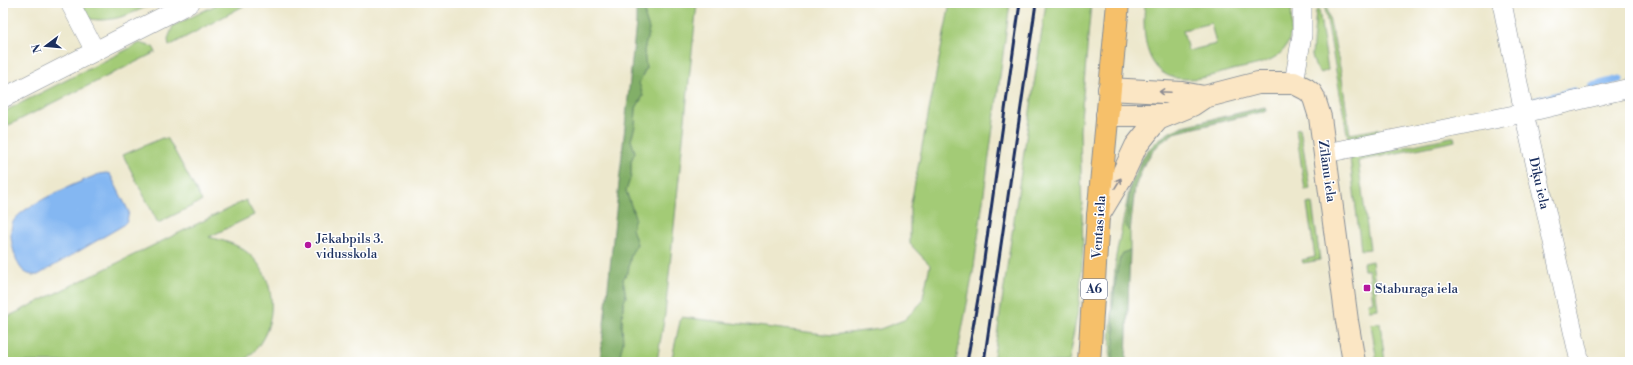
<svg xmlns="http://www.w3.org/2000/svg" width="1633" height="365" viewBox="0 0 1633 365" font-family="'Libre Bodoni',serif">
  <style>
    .green { fill: #a3cb76; stroke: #5f7d6a; fill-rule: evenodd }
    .forest { fill: #82af67; stroke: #4e6f62 }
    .water { fill: #84b7f2; stroke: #5073a8 }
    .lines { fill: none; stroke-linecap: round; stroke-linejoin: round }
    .stream { stroke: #84b7f2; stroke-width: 7 }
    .minor-casing { stroke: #848c96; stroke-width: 20 }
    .secondary-casing { stroke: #848c96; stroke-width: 24 }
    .trunk-casing { stroke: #848c96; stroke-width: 24 }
    .minor { stroke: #fff; stroke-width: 19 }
    .secondary { stroke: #fbe6c4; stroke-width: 22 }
    .trunk { stroke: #f6c06b; stroke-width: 22 }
    .rail { stroke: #1b2f5e; stroke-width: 3 }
    .oneway { stroke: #8b8a91 }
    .poi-dot { fill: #b5179e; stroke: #fff; stroke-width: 1.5 }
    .labels { text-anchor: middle; stroke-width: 3; stroke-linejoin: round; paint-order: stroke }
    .shield { fill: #fff; stroke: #5f6d8e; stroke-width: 1 }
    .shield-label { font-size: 12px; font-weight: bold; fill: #1b2f5e }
    .street-label { font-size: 13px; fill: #1b2f5e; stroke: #fff }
    .poi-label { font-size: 13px; fill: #1b2f5e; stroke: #fff; text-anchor: start }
  </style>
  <rect width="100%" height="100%" fill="#fff"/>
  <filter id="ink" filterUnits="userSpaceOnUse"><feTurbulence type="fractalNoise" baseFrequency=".025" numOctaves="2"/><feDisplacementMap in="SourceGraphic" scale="8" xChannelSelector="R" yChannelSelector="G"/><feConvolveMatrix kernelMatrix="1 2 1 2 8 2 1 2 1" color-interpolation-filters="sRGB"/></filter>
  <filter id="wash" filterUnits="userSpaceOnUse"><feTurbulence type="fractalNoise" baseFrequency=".012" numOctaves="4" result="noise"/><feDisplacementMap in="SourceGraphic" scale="16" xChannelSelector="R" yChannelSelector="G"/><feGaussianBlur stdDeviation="0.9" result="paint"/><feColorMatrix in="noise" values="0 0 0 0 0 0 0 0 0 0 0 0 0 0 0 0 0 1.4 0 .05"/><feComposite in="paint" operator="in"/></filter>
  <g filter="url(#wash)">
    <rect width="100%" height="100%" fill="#ede8cd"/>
    <g class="green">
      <path d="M 81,3 L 155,3 C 132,13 115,23 90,19 Z"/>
      <path d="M 220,3 L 249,3 L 169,46 L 168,39 L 173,26 Z"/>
      <path d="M 646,3 L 697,3 L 665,314 L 657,361 L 657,362 L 618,362 L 623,343 L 622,326 L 623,304 L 626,297 L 623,279 L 628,272 L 631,254 L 637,244 L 632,229 L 635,217 L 626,191 L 631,176 L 631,161 L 635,152 L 631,140 L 635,126 L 636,108 L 643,96 L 639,83 L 646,68 L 644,51 L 649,29 L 645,17 Z"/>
      <path d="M 950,3 L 1010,3 L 974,267 L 956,362 L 671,362 L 681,317 L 832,335 L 880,329 L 904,320 L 922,302 L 930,265 L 910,244 L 910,208 Z"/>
      <path d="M 1046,3 L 1091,3 L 1080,130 L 1083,252 L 1079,305 L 1068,362 L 993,362 Z"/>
      <path d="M 1145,3 L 1291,3 C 1292,16 1293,37 1285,48 C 1273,64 1250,66 1232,70 C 1218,74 1202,79 1187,79 C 1144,80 1142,35 1145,3 ZM 1211,23 L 1216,44 L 1188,51 L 1183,30 Z"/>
      <path d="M 1324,3 L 1326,3 L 1341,72 L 1350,134 L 1379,129 L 1380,133 L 1348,139 Z"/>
      <path d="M 1319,10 L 1328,70 L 1321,73 L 1315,66 L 1312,55 L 1316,11 Z"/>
      <path d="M 140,43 L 153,47 L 156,52 L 3,128 L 3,112 Z"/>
      <path d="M 1300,128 L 1310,189 L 1305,190 L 1296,129 Z"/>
      <path d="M 1451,137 L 1454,137 L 1455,141 L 1358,161 L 1370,249 L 1361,250 L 1350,159 Z"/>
      <path d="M 162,138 L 168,139 L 202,201 L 158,223 L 123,155 Z"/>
      <path d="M 1130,186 L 1128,230 L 1130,232 L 1130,250 L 1123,253 L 1120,258 L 1117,271 L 1113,301 L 1113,321 L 1115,339 L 1112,362 L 1110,362 L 1112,293 L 1113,293 L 1116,256 Z"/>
      <path d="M 246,200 L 254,215 L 209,237 C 223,241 236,243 248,253 C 282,282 278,337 242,362 L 3,362 L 3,319 Z"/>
      <path d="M 1312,203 L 1320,260 L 1303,263 L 1302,260 L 1315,257 L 1307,204 Z"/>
      <path d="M 1372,261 L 1378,309 L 1369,310 L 1368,303 L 1373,302 L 1369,270 L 1364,270 L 1363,263 Z"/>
      <path d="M 1380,323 L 1385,362 L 1377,362 L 1371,324 Z"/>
    </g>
    <g class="forest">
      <path d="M 636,3 L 646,3 L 645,17 L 649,29 L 644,51 L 646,68 L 639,83 L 643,96 L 636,108 L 635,126 L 631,140 L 635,152 L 631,161 L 631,176 L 626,191 L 635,217 L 632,229 L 637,244 L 631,254 L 628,272 L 623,279 L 626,297 L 623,304 L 622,326 L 623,343 L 618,362 L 600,362 L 636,23 Z"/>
      <path d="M 1265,107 L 1266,111 L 1174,133 L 1159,144 L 1145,162 L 1135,187 L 1130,232 L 1128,230 L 1126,225 L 1130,186 L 1143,157 L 1149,149 L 1158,140 L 1170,132 L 1183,126 Z"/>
      <path d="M 1130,250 L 1126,362 L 1112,362 L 1115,330 L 1112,312 L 1117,271 L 1120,258 L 1123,253 Z"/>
    </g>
    <path class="water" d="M 106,173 L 110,174 L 129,212 L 127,221 L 122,226 L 38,275 C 27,276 21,271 17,261 C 13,250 8,233 13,222 C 22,205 80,182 99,174 Z"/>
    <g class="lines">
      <g class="stream">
        <path d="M 1592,86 L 1620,79"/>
        <path d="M 1535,101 L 1574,91"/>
      </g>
    </g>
  </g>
  <g filter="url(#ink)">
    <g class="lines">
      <defs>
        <g id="minor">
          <path d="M 70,3 L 95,51"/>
          <path d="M 1502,3 L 1524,113 L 1580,362"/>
          <path d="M 1294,83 L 1302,35 L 1302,3"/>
          <path d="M 3,98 L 190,3"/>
          <path d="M 1326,153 L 1524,113 L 1630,88"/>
        </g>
        <g id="secondary">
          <path d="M 1109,89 L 1182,93 L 1204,97"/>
          <path d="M 1107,115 L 1166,115"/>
          <path d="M 1098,216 L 1122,176 L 1136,146 L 1152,126 L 1158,119 L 1192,105 L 1204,97 L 1258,83 L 1294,83 L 1306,89 L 1311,93 L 1314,98 L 1320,117 L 1347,321 L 1354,362"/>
        </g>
        <path id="trunk" d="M 1089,362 L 1098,216 L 1118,3"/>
      </defs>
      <use href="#minor" class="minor-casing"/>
      <use href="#secondary" class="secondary-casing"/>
      <use href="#trunk" class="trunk-casing"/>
      <use href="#minor" class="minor"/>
      <use href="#secondary" class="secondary"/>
      <use href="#trunk" class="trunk"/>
      <g class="rail">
        <path d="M 967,362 L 981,281 L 1020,3"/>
        <path d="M 984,362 L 1036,3"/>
      </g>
    </g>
    <defs><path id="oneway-shaft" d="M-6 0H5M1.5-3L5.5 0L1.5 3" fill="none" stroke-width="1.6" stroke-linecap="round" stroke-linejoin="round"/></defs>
    <g class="oneway">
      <use href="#oneway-shaft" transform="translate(1165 92) rotate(-177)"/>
      <use href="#oneway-shaft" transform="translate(1118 183) rotate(-59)"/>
    </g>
  </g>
  <g class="poi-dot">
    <circle cx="308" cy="245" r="4"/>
    <rect x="1363" y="284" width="8" height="8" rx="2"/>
  </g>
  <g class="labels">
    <rect class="shield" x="1081" y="279" width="26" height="20" rx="3"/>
    <g class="shield-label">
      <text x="1094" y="293">A6</text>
    </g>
    <g class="street-label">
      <text transform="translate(1328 171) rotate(82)" y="5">Zīlānu iela</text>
      <text transform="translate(1540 183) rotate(77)" y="5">Dīķu iela</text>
      <text transform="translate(1098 227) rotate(-86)" y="5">Ventas iela</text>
    </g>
    <g class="poi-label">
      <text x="316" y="243">Jēkabpils 3.<tspan x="316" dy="15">vidusskola</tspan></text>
      <text x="1375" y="293">Staburaga iela</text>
    </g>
  </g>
  <rect width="1633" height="365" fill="none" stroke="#fff" stroke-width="16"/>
  <g transform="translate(46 46) rotate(254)" stroke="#ffffff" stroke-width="3" paint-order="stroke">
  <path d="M0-3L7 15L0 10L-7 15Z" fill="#1b2f5e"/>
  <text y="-6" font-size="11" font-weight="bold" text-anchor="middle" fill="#1b2f5e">N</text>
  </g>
</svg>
